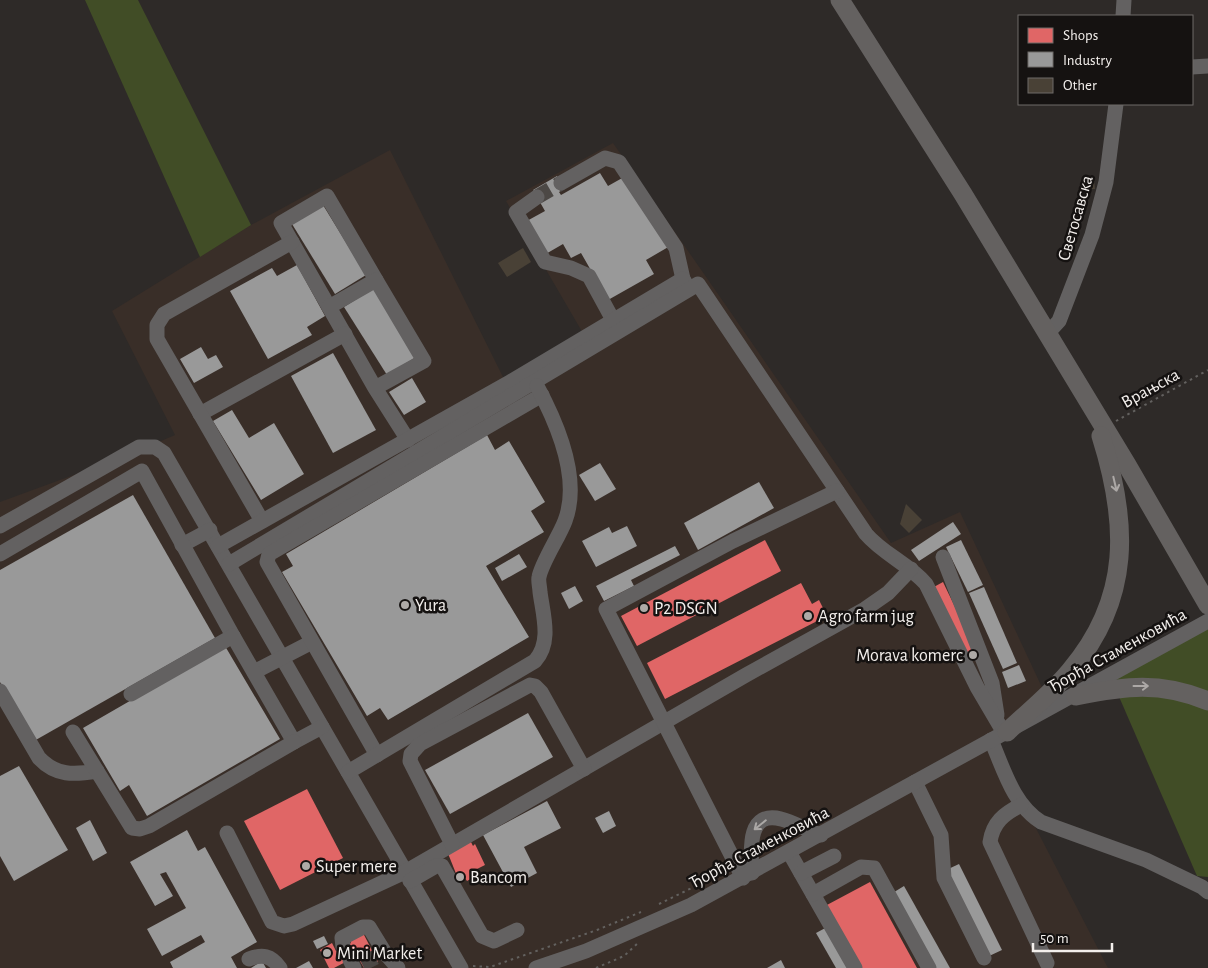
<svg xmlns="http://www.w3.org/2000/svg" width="1208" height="968" viewBox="0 0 1208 968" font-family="'Alegreya Sans',sans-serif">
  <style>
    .built { fill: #392e28 }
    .green { fill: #414d26 }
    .shops { fill: #e06666 }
    .industry { fill: #999 }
    .building { fill: #494136 }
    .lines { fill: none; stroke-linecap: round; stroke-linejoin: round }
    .minor-tunnel { stroke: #4c4845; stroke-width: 15; stroke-dasharray: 15 8; stroke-linecap: butt }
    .path { stroke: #63615f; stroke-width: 2; stroke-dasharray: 2.5 4; stroke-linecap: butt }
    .minor { stroke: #636161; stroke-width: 15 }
    .major { stroke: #646160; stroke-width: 19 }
    .oneway { stroke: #aca8a6 }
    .oneway2 { stroke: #aba8a6 }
    .poi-dot { fill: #aeaaa7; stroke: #151211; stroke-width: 2 }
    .labels { text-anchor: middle; stroke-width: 5; stroke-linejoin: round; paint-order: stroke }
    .street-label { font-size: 18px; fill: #f3efec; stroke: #151211 }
    .poi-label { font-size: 18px; fill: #f3efec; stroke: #151211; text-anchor: start }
  </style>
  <rect width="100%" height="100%" fill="#2e2a28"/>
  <path class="built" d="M 613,143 L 891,543 L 960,512 L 1046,696 L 991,741 L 1108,968 L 0,968 L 0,502 L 128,455 L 175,435 L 112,311 L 251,225 L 390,150 L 504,379 L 584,335 L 506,201 Z"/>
  <g class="green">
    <path d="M 85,0 L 138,0 L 251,225 L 200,257 Z"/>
    <path d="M 1208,625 L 1208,877 L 1197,876 L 1110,676 Z"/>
  </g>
  <g class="shops">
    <path d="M 765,540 L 781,571 L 637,646 L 621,616 Z"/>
    <path d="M 943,582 L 979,657 L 968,662 L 932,588 Z"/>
    <path d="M 801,583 L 812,604 L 819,600 L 827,616 L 665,699 L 647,663 Z"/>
    <path d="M 307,789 L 343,858 L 280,890 L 244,821 Z"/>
    <path d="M 470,840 L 473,846 L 475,844 L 485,865 L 475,870 L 478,875 L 467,881 L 465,878 L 459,881 L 447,851 Z"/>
    <path d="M 870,882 L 917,968 L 859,968 L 825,906 Z"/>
    <path d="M 362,931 L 378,962 L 364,968 L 357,956 L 334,968 L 329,968 L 320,950 L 332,943 L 336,951 L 351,943 L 348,938 Z"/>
  </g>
  <g class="industry">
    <path d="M 600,173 L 608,186 L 624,177 L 670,246 L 646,260 L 654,274 L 608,300 L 581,253 L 571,258 L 563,244 L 544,255 L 525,222 L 545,211 L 533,190 L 557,176 L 564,189 L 559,192 L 561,195 Z"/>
    <path d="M 323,205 L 366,275 L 335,294 L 292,224 Z"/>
    <path d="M 297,265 L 325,316 L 307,327 L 312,335 L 268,359 L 230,291 L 272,268 L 277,276 Z"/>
    <path d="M 374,288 L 416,357 L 387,375 L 344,307 Z"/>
    <path d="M 201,347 L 208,359 L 216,355 L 223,367 L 194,383 L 180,359 Z"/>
    <path d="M 333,353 L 376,430 L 333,453 L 291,376 Z"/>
    <path d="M 412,378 L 426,402 L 404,415 L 389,392 Z"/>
    <path d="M 232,410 L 249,438 L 274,423 L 304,474 L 261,500 L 213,421 Z"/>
    <path d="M 487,435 L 495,450 L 509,441 L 545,502 L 531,511 L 544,532 L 486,566 L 529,637 L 388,720 L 380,708 L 367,716 L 282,572 L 293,566 L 286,554 Z"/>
    <path d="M 600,463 L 616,489 L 595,501 L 579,475 Z"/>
    <path d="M 759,482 L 774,508 L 698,550 L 684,523 Z"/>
    <path d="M 133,495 L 215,638 L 34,741 L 0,682 L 0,570 Z"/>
    <path d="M 953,522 L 961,534 L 919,561 L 911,550 Z"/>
    <path d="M 627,526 L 637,546 L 596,567 L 582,541 L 609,527 L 612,533 Z"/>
    <path d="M 961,540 L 983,585 L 968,592 L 946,547 Z"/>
    <path d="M 675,546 L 680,555 L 631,580 L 634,586 L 604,601 L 596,586 Z"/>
    <path d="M 519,554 L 527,567 L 502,581 L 495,568 Z"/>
    <path d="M 575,586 L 583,601 L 569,609 L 561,593 Z"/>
    <path d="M 984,587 L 1017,663 L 1003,669 L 969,593 Z"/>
    <path d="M 225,646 L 280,739 L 147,816 L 129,785 L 120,791 L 83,728 Z"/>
    <path d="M 1019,665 L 1026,681 L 1008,688 L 1002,672 Z"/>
    <path d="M 528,713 L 553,757 L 450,814 L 425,770 Z"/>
    <path d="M 19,766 L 68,850 L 14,881 L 0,856 L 0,776 Z"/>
    <path d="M 547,801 L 561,828 L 524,847 L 537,873 L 511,887 L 483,835 Z"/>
    <path d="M 609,811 L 616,826 L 603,833 L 595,818 Z"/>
    <path d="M 90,820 L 107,853 L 93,861 L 76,828 Z"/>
    <path d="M 187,830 L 198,851 L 205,847 L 257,942 L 231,957 L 237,968 L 173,968 L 170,962 L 205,942 L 201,935 L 162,956 L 147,929 L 186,908 L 166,872 L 160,874 L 173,896 L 155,906 L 130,862 Z"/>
    <path d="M 959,864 L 1002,950 L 987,957 L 944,871 Z"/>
    <path d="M 904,886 L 950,968 L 933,968 L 891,894 Z"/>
    <path d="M 829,926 L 853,968 L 836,968 L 816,933 Z"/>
    <path d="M 324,936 L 328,944 L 317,949 L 313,941 Z"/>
    <path d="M 781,960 L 785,968 L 767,968 Z"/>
    <path d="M 262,961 L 266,968 L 251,968 Z"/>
    <path d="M 309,961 L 313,968 L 296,968 Z"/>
  </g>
  <g class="building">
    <path d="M 1094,180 L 1095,189 L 1085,189 L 1084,181 Z"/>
    <path d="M 523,248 L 531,262 L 507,277 L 498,263 Z"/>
    <path d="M 906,504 L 922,520 L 909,533 L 900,524 Z"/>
  </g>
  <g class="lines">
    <g class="minor-tunnel">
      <path d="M 537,197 L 561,183"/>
      <path d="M 362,964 L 376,957"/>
    </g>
    <g class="path">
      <path d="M 1116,421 L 1208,370"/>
      <path d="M 659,904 L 704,882"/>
      <path d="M 473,966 L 490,967 L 597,930 L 641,912"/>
      <path d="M 596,968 L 624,956 L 638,943"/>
    </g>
    <g class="minor">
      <path d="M 1123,16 L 1124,0"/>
      <path d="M 1192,67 L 1208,66"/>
      <path d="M 561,183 L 605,158 L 619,162 L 676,248 L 683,279"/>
      <path d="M 537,197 L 516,212 L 545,262 L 571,268 L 589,276 L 613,320"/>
      <path d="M 329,307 L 281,223 L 327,196 L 376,280"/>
      <path d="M 1047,334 L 1059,321 L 1092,235 L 1106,182 L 1116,104"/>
      <path d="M 375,388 L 329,307 L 376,280 L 424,361 L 375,388 L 408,440"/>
      <path d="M 200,414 L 345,334"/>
      <path d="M 262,521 L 157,339 L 157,325 L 164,314 L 292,242"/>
      <path d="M 0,526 L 139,447 L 155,447 L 164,453 L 461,968"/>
      <path d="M 182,545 L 210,530"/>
      <path d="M 218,546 L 510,382 L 683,279 L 689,289"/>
      <path d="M 0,554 L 142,471 L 233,636"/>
      <path d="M 943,557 L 992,683 L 997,715"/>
      <path d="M 229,564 L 698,284 L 866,534 C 883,554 909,564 926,584 L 977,687 L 1004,733"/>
      <path d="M 254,672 L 312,642"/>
      <path d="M 0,691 L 39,758 C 56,776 74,775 97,771"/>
      <path d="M 131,694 L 233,636 L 294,742 L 322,727"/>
      <path d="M 73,732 L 132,828 L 140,829 L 149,826 L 294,742"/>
      <path d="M 991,740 C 1004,770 1013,804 1041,822 L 1146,860 L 1202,887 L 1208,892"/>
      <path d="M 377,755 L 267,562 L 269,554 L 542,395"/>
      <path d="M 348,772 L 535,661 C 552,642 543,615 540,592 C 540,588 538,581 539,577 C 542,562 559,537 565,521 C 581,479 557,423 537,386"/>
      <path d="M 915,782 L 941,835 L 944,878 L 984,958"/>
      <path d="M 1021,805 C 1004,814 993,822 990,842 L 1047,963"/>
      <path d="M 227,833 L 272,922 L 284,926 L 293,924 L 405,872 L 746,675 L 865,609 L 888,593 L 911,569"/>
      <path d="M 452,844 L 410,761 L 411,754 L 420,744 L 530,685 L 535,686 L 541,692 L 584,769"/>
      <path d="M 789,852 L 855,968"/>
      <path d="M 752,873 C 751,852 746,810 781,819 C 794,822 807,831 821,835"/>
      <path d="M 801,873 L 834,856"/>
      <path d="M 743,878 L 606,609 L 733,541 L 837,491"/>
      <path d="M 410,881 L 436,866 L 442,866 L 482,936 L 494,941 L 517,930"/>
      <path d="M 813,894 L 861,867 L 874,868 L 929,968"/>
      <path d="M 343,947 L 342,938 L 363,927 L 369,927 L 385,953 L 398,968"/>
      <path d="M 249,959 C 262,954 271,955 280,968"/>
      <path d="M 350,960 L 354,968"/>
      <path d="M 536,968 L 586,951 L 691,905 L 1208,621"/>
    </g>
    <g class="major">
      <path d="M 840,0 L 963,194 L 1127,465 L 1208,605"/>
      <path d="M 1076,696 C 1125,686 1160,681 1208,701"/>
      <path d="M 1007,732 C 1028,712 1051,694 1070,671 C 1132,598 1128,522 1101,436"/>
    </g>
  </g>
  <defs><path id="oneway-shaft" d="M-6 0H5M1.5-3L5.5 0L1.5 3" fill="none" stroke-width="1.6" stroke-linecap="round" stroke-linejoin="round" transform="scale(1.25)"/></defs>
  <g class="oneway">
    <use href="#oneway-shaft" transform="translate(1115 484) rotate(77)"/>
    <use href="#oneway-shaft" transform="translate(1141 686)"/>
  </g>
  <use class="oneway2" href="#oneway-shaft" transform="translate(760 825) rotate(141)"/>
  <g class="poi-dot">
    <circle cx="405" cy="605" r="5"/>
    <circle cx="644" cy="608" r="5"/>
    <circle cx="808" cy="616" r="5"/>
    <circle cx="973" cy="655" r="5"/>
    <circle cx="306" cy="866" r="5"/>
    <circle cx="460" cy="877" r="5"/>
    <circle cx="327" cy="953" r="5"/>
  </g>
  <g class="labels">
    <g class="street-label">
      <text transform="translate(1075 218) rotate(-74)" y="6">Светосавска</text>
      <text transform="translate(1150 388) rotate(-29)" y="6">Врањска</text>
      <text transform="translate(1117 650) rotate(-29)" y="6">Ђорђа Стаменковића</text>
      <text transform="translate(759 847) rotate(-28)" y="6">Ђорђа Стаменковића</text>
    </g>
    <g class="poi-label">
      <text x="415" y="611">Yura</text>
      <text x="654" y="614">P2 DSGN</text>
      <text x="818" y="622">Agro farm jug</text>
      <text x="963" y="661" text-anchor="end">Morava komerc</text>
      <text x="316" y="872">Super mere</text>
      <text x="470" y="883">Bancom</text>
      <text x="337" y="959">Mini Market</text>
    </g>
  </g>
  <rect x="1018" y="15" width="175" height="90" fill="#151211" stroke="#6e6a69"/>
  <rect x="1028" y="28" width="25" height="15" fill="#e06666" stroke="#6e6a69"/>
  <text x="1063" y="40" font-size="15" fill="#f3efec">Shops</text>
  <rect x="1028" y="52" width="25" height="15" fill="#999999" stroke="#6e6a69"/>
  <text x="1063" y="65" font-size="15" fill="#f3efec">Industry</text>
  <rect x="1028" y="78" width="25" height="15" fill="#494136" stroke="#6e6a69"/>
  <text x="1063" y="90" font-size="15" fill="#f3efec">Other</text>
  <path d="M1033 943v8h79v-8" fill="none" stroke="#f3efec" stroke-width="2.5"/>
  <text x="1040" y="943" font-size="15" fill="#f3efec" stroke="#151211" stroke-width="4" paint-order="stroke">50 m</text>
</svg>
